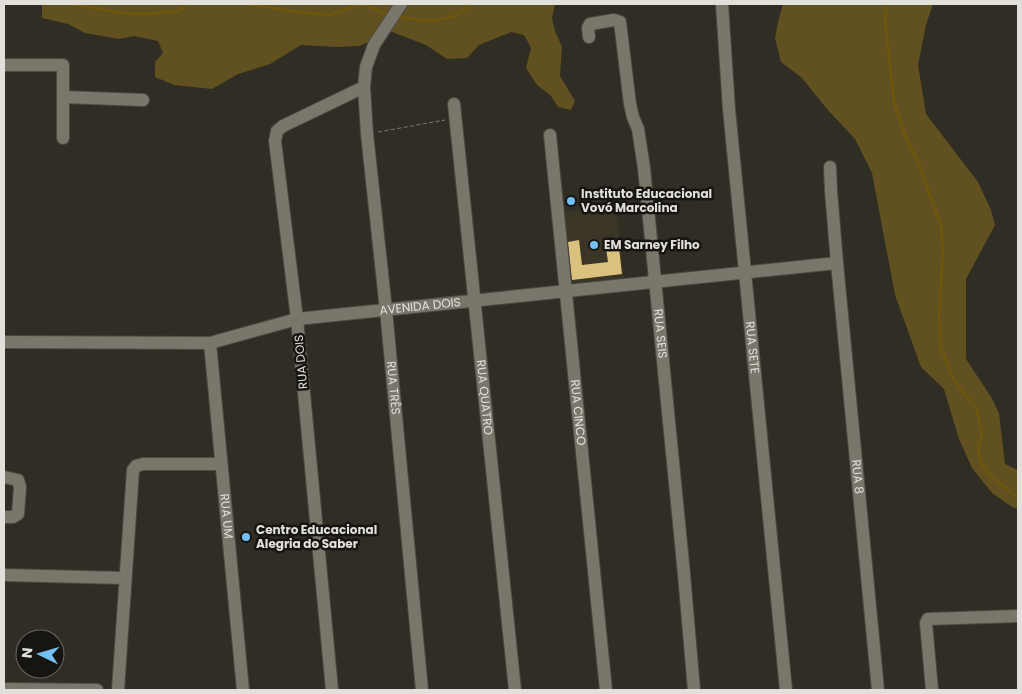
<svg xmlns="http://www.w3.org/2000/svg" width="1022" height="694" viewBox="0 0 1022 694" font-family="Poppins,sans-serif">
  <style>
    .built { fill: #3b3527 }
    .green { fill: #615020 }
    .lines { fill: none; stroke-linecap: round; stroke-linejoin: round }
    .stream { stroke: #6e570c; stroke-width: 2.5 }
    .building { fill: #dac27e }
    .minor-casing { stroke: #4d4a42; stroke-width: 14 }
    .path { stroke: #7d7a72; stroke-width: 1; stroke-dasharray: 4 2.5; stroke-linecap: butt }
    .minor { stroke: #7a766b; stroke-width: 12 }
    .poi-dot { fill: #73c0f6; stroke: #171511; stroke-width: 2 }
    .labels { text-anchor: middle; stroke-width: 5; stroke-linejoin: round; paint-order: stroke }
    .poi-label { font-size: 12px; font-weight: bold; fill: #e2e0da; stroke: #171511; text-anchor: start }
    .street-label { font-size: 12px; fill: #e2e0da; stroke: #171511 }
  </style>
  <rect width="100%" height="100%" fill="#302d24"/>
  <path class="built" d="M 616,205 L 624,278 L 572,283 L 564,212 Z"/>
  <g class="green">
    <path d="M 42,4 L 555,4 L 552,18 L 555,31 L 562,47 L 560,76 L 575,101 L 571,110 L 558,107 L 551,96 L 537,85 L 526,68 L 531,48 L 524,35 L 511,32 L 479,45 L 467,58 L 447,59 L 426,45 L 392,32 L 359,46 L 337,47 L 301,45 L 270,64 L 238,74 L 212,89 L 174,85 L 155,77 L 155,62 L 163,53 L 158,41 L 134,36 L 119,39 L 85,33 L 68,24 L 42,18 Z"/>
    <path d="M 783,4 L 933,4 L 926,25 L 918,65 L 926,114 L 978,182 L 991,210 L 995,225 L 966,279 L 966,359 L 991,397 L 999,413 L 1005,464 L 1018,470 L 1018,509 L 1012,507 L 992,493 L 972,468 L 959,439 L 944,389 L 921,367 L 895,295 L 872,173 L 855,139 L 827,109 L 802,78 L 781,62 L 775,38 L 778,22 Z"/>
  </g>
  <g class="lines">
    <g class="stream">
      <path d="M 72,4 L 122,13 L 148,14 L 179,11 L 186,4"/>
      <path d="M 248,4 L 299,12 L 328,15 L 362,4"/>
      <path d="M 364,4 L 388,15"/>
      <path d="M 887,4 L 885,21 L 894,102 L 906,138 L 919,164 L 941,226 L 943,251 L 939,315 L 940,345 L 953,378 L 964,394 L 976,407 L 982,433 L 978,448 L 980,462 L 990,475 L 1018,498"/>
      <path d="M 398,17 L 433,21 L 455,16 L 471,4"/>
    </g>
  </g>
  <path class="building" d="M 618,239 L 622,274 L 572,280 L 568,242 L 579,240 L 582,265 L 608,262 L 605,241 Z"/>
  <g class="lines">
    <defs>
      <g id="minor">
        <path id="s1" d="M 401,4 L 374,45 L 366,67 L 364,87 L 367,134 L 386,310 L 422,690"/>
        <path id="s2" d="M 722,4 L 729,109 L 786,690"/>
        <path id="s3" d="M 589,37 L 588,28 L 590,24 L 614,20 L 620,22 L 630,104 L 633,117 L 638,129 L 644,168 L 684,574 L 694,690"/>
        <path d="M 4,65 L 63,65 L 63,138"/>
        <path d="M 63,97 L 143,100"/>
        <path id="s4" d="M 454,104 L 515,690"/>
        <path id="s5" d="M 550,135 L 606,690"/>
        <path id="s6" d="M 830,167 L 831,191 L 837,263 L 878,690"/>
        <path id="s7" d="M 4,342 L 210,343 L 297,319 L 837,263"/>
        <path id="s8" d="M 210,343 L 243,690"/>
        <path d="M 4,477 L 18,480 L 20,487 L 18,514 L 13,517 L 4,517"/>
        <path d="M 4,575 L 125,578"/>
        <path d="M 4,689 L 97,690"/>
        <path d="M 118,690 L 133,470 L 136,466 L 143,464 L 221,464"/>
        <path d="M 332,690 L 297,319 L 275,141 L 277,131 L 283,126 L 364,87"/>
        <path d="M 932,690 L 926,623 L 928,619 L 1018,616"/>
      </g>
    </defs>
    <use href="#minor" class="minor-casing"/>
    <path class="path" d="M 378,132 L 445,120"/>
    <use href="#minor" class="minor"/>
  </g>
  <g class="poi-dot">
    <circle cx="571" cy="201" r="5"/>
    <circle cx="594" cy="245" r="5"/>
    <circle cx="246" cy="537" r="5"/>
  </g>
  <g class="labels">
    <g class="poi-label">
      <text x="581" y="198">Instituto Educacional<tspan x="581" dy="14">Vovó Marcolina</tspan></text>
      <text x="604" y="249">EM Sarney Filho</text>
      <text x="256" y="534">Centro Educacional<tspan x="256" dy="14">Alegria do Saber</tspan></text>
    </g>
    <g class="street-label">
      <text dy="4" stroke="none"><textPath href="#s7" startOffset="420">AVENIDA DOIS</textPath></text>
      <text dy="4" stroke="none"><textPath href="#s3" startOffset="359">RUA SEIS</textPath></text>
      <text dy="4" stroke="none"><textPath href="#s2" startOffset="345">RUA SETE</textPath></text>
      <text transform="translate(301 362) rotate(-95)" y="4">RUA DOIS</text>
      <text dy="4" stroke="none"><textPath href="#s1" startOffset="395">RUA TRÊS</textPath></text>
      <text dy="4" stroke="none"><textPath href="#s4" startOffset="295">RUA QUATRO</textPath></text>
      <text dy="4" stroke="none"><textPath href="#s5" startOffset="279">RUA CINCO</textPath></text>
      <text dy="4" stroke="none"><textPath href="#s6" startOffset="311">RUA 8</textPath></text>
      <text dy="4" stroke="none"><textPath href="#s8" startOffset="174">RUA UM</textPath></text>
    </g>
  </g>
  <rect width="1022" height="694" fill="none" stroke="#e2e0da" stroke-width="10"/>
  <g transform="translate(40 654) rotate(275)"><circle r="24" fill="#171511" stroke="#686661"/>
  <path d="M0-4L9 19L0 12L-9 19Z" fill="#73c0f6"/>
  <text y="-8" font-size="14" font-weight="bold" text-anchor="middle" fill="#e2e0da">N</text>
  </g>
</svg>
